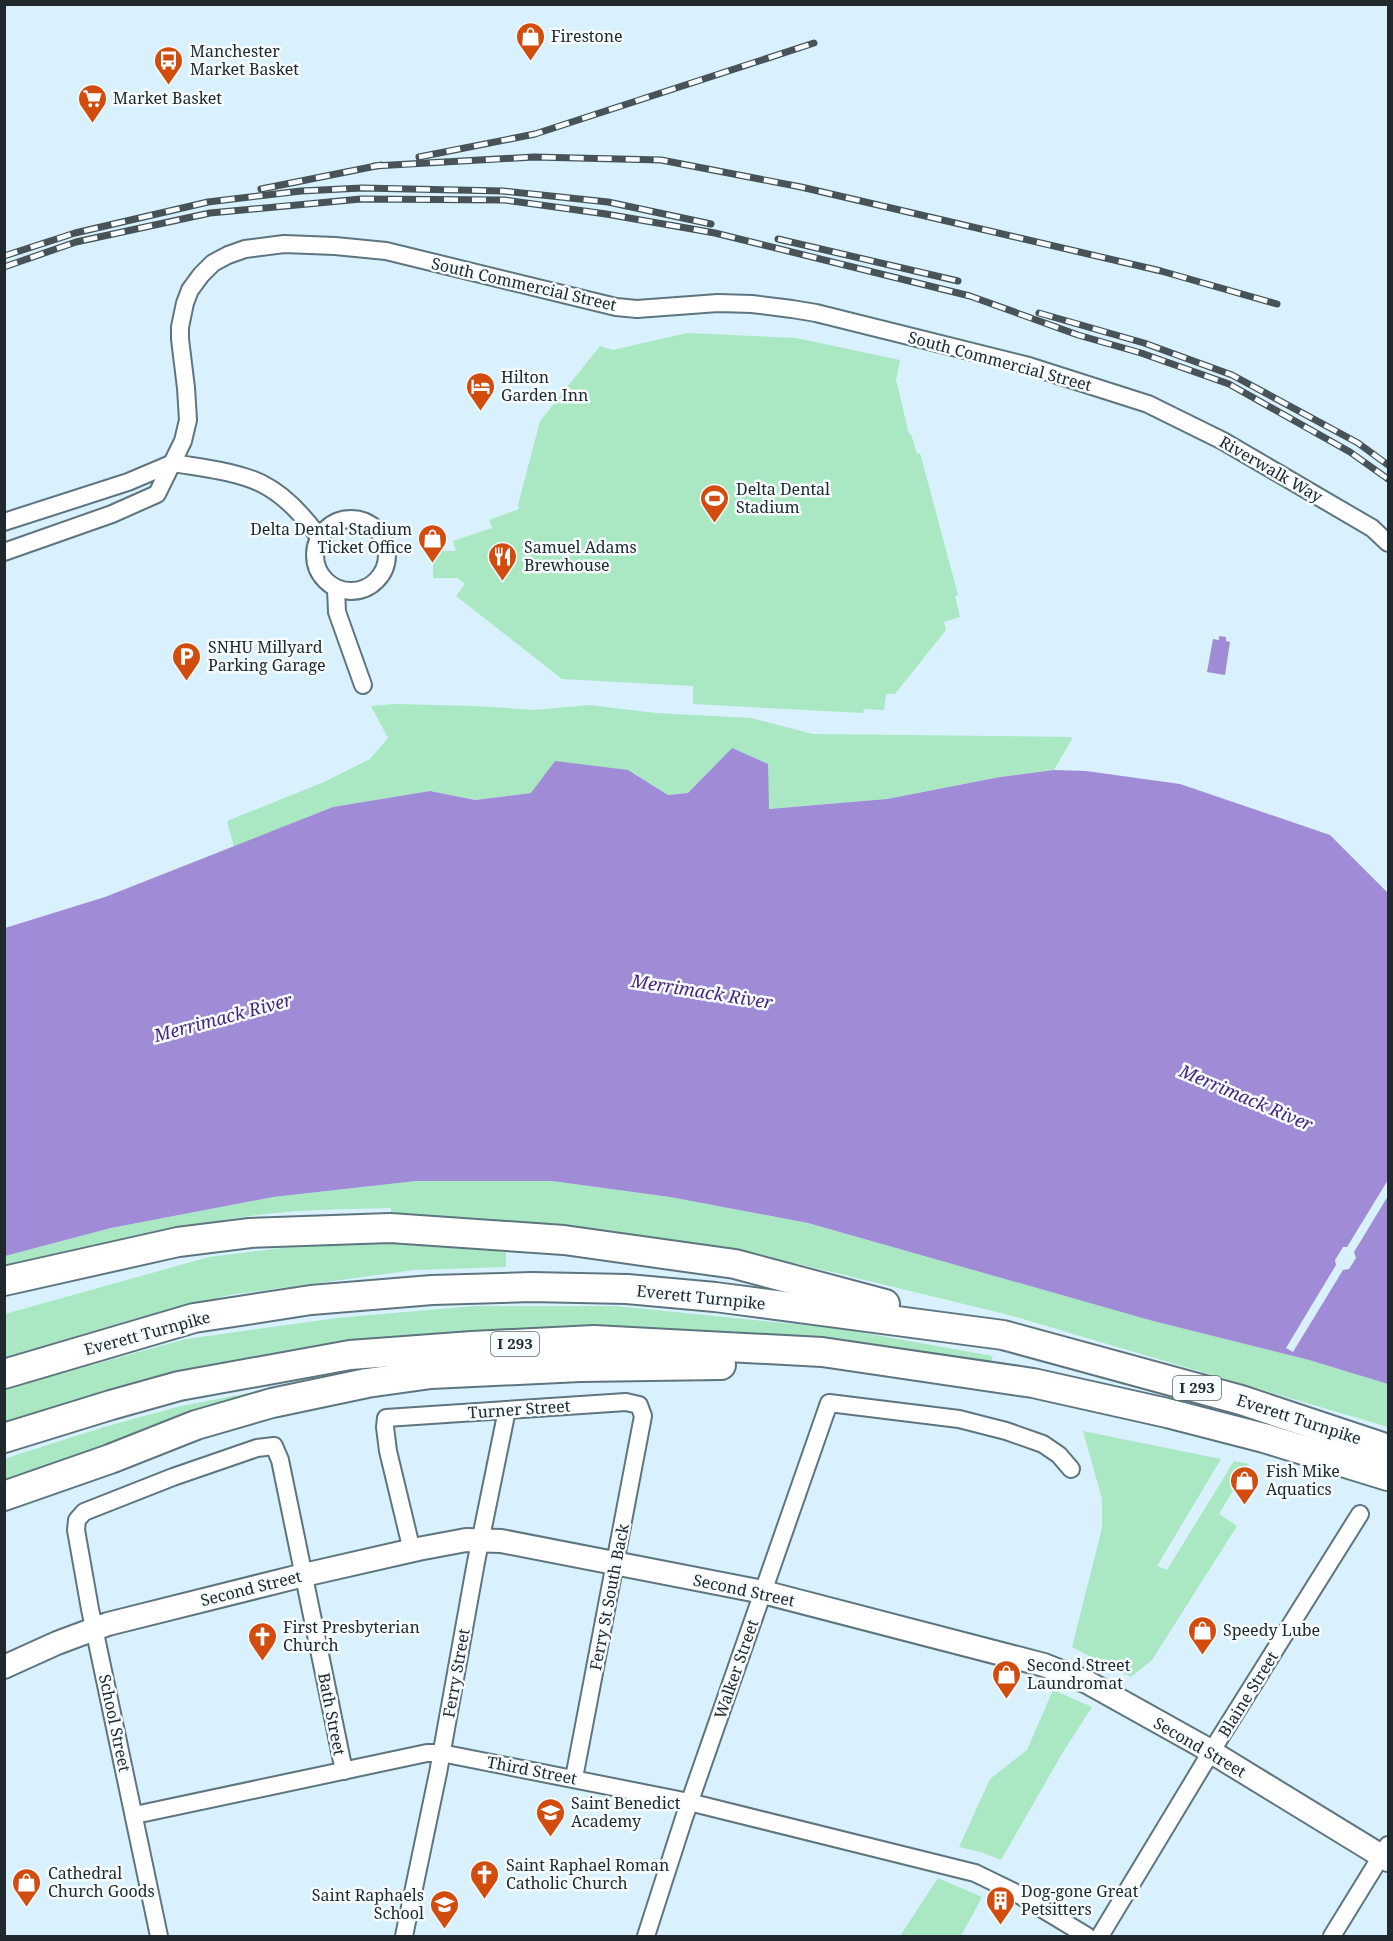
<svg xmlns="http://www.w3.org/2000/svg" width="1393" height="1941" viewBox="0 0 1393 1941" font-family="'Noto Serif',serif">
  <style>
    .green { fill: #a9e8c3 }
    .water { fill: #a08bd6 }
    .pier { fill: #d8f1fd }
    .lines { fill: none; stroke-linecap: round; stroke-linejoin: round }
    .street-casing { stroke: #5e757f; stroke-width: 20 }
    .secondary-casing { stroke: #5e757f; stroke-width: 26 }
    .highway-casing { stroke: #5e757f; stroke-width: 32 }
    .street { stroke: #fff; stroke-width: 16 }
    .secondary { stroke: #fff; stroke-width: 22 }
    .highway { stroke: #fff; stroke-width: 28 }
    .rail-casing { stroke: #475359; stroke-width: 7 }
    .rail { stroke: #f6fbfd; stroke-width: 4.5; stroke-dasharray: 14; stroke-linecap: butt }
    .labels { text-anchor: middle; stroke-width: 5; stroke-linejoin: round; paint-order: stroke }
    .shield { fill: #f6fbfd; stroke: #60686b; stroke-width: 1.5 }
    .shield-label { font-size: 15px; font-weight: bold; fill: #20292d }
    .poi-label { font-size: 16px; fill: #20292d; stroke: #f6fbfd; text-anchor: start }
    .street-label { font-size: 16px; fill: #20292d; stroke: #f6fbfd }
    .water-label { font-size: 18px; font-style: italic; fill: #48267e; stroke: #f6fbfd }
  </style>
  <rect width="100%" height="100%" fill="#d8f1fd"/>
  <g class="green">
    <path d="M 687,333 L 796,338 L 900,360 L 896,380 L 909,434 L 911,434 L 917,454 L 920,453 L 958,595 L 955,596 L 960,617 L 944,622 L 946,630 L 895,694 L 886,694 L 884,710 L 864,709 L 863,713 L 693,704 L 693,686 L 562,679 L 456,596 L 465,584 L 458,578 L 433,578 L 433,551 L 456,551 L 453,541 L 492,528 L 489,520 L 519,509 L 518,505 L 540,421 L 600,346 L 613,350 Z"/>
    <path d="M 395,704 L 476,706 L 535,710 L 589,705 L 656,713 L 751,718 L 813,734 L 1073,737 L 1054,770 L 1000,777 L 887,799 L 768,809 L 732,748 L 688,793 L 668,795 L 628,770 L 531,793 L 475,800 L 430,791 L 333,807 L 234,847 L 227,821 L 324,782 L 370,759 L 388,738 L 371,706 Z"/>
    <path d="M 416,1181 L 552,1181 L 670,1197 L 808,1223 L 1153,1321 L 1309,1360 L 1388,1384 L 1388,1427 L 1009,1315 L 799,1264 L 602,1231 L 391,1215 L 391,1208 C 356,1209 321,1209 286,1212 C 191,1220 97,1248 5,1270 L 5,1256 L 111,1228 L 273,1197 Z"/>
    <path d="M 392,1244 L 506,1251 L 506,1267 L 414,1270 L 230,1295 L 141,1317 L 5,1357 L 5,1314 L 209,1257 L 306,1245 Z"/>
    <path d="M 474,1306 L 616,1306 L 842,1329 L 993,1356 L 991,1362 L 918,1351 L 722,1333 L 385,1339 L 273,1354 L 171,1375 L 5,1424 L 4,1391 L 37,1380 L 186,1339 L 337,1318 Z"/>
    <path d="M 308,1382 L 5,1485 L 4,1459 L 104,1427 L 181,1406 Z"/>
    <path d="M 1083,1431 L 1221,1459 L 1157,1566 L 1167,1570 L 1234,1461 L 1249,1464 L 1219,1514 L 1237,1526 L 1152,1660 L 1131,1677 L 1072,1647 L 1102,1528 L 1102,1499 Z"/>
    <path d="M 1053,1690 L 1092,1707 L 1063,1752 L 1001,1860 L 981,1852 L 959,1847 L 990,1779 L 1027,1750 Z"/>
    <path d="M 938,1878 L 982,1897 L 961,1936 L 900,1936 Z"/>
  </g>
  <g class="water">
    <path d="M 1219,636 L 1226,637 L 1226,641 L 1230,642 L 1225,675 L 1207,672 L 1213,639 L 1219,640 Z"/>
    <path d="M 732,748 L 768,764 L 769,809 L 887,799 L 1000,777 L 1054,770 L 1086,771 L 1180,784 L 1330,835 L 1388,893 L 1388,1384 L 1309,1360 L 1153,1321 L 808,1223 L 670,1197 L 552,1181 L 416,1181 L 273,1197 L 111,1228 L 5,1256 L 5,928 L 105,897 L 333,807 L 430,791 L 475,800 L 531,793 L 555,761 L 628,770 L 668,795 L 688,793 Z"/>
  </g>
  <path class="pier" d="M 1388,1180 L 1388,1196 L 1354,1252 L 1356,1258 L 1349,1269 L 1343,1270 L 1293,1352 L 1286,1348 L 1336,1265 L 1335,1260 L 1343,1247 L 1347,1247 Z"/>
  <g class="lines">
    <defs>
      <g id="street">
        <path d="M 173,463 C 245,475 273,474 319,537"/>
        <circle cx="351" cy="555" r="36"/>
        <path d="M 4,522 L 128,482 L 173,463"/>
        <path d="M 4,552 L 112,514 L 157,494 L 183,441 L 188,420 L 186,388 L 180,339 L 180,327 L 185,303 L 190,290 L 201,275 L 213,263 L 228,255 L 245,249 L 284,244 L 335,246 L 386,251 L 616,307 L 637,309 L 718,303 L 752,304 L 792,309 L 816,313 L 1029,366 L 1148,404 L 1223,441 L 1372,528 L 1388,543"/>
        <path d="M 336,589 L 337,612 L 363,685"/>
        <path d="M 412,1551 L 388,1451 L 385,1427 L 386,1418 L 626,1402 L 639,1405 L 643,1416 L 574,1778"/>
        <path d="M 135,1815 L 427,1753 L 441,1753 L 689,1802 L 975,1873 L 1016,1893 L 1087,1936"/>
        <path d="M 159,1936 L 90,1609 L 76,1530 L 77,1520 L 84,1512 L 173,1477 L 257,1448 L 274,1446 L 280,1460 L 344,1771"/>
        <path d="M 404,1936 L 438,1773 L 476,1562 L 507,1410"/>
        <path d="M 646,1936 L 684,1818 L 829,1403 L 959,1419 L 1006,1431 L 1043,1444 L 1059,1455 L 1071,1469"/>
        <path d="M 1100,1936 L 1211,1752 L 1360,1514"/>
        <path d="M 1332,1936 L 1388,1845"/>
      </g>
      <path id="secondary" d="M 4,1667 L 57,1643 L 108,1624 L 304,1575 L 418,1549 L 466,1540 L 501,1541 L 763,1592 L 1044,1665 L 1087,1682 L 1200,1745 L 1388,1860"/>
      <g id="highway">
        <path d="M 4,1281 L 178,1242 L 250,1233 L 390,1228 L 564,1240 L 735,1264 L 885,1304"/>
        <path d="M 4,1374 L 194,1318 L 311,1300 L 432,1290 L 531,1287 L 627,1289 L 715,1297 L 1003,1335 L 1241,1400 L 1388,1449"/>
        <path d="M 4,1438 L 111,1405 L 179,1386 L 350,1355 L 472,1346 L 594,1340 L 822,1352 L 1033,1383 L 1167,1413 L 1264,1438 L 1388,1476"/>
        <path d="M 4,1496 L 110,1459 L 196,1425 L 272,1403 L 367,1383 L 431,1374 L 580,1367 L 721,1365"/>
      </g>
    </defs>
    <use href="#street" class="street-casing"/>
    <use href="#secondary" class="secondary-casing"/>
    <use href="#highway" class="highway-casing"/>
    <use href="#street" class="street"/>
    <use href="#secondary" class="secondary"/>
    <use href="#highway" class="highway"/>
    <defs>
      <g id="rail">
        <path d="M 419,157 L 535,134 L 814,43"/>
        <path d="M 374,166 L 534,157 L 661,160 L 801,187 L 1161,271 L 1277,304"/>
        <path d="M 261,189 L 381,165"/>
        <path d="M 778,239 L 958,281"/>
        <path d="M 4,256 L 75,233 L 208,202 L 301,191 L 362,188 L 503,191 L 608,202 L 711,224"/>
        <path d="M 4,267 L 76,242 L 210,213 L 361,199 L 505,200 L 606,214 L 715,233 L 970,296 L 1078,335 L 1141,353 L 1229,384 L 1350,452 L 1388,479"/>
        <path d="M 1039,313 L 1144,343 L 1232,375 L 1358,443 L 1388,465"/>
      </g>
    </defs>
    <use href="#rail" class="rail-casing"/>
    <use href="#rail" class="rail"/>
  </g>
  <defs>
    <symbol id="shop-pin" viewBox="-11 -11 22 30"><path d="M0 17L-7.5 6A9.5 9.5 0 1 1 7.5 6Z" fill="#d24c0e" stroke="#f6fbfd"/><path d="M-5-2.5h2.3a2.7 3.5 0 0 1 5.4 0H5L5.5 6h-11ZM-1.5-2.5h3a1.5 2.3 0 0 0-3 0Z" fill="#fff"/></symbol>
    <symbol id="bus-pin" viewBox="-11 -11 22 30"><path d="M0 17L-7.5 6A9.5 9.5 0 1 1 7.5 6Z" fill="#d24c0e" stroke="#f6fbfd"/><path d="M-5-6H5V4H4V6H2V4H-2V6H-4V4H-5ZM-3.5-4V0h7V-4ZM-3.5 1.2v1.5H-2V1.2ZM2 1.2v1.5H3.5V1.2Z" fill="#fff"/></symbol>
    <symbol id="supermarket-pin" viewBox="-11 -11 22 30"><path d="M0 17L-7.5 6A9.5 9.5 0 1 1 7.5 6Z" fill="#d24c0e" stroke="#f6fbfd"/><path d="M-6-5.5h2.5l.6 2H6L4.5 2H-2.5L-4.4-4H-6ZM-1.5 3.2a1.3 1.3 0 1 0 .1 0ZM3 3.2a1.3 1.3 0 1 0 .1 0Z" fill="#fff"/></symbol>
    <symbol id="hotel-pin" viewBox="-11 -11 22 30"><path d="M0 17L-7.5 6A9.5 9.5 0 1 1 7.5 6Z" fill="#d24c0e" stroke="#f6fbfd"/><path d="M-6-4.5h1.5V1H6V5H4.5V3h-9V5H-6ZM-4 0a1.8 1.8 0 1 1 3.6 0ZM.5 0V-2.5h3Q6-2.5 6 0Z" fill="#fff"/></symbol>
    <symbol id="stadium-pin" viewBox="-11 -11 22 30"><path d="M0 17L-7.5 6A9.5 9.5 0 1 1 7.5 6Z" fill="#d24c0e" stroke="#f6fbfd"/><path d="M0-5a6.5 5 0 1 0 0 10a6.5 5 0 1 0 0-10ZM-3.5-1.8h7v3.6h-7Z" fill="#fff"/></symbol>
    <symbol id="restaurant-pin" viewBox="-11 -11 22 30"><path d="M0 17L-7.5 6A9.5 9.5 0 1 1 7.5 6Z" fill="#d24c0e" stroke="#f6fbfd"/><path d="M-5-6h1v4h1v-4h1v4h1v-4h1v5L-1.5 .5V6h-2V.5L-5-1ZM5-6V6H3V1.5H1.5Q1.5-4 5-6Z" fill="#fff"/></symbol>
    <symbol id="parking-pin" viewBox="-11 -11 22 30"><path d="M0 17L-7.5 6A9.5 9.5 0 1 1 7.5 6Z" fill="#d24c0e" stroke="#f6fbfd"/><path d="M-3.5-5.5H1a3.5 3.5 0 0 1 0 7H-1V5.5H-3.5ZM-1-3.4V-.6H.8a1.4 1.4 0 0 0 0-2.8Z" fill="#fff"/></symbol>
    <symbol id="church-pin" viewBox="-11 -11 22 30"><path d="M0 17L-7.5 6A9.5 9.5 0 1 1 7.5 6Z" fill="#d24c0e" stroke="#f6fbfd"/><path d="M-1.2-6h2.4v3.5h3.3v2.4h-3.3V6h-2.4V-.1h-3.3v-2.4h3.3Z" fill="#fff"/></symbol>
    <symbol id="school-pin" viewBox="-11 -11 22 30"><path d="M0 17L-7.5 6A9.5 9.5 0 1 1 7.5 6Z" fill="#d24c0e" stroke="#f6fbfd"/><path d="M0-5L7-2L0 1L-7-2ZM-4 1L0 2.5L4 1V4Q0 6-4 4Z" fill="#fff"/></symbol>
    <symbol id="building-pin" viewBox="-11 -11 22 30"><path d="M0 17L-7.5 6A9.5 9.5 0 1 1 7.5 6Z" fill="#d24c0e" stroke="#f6fbfd"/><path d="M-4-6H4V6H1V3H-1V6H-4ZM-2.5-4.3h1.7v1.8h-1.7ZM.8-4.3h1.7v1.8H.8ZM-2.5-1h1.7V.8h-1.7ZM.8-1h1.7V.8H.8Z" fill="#fff"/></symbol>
  </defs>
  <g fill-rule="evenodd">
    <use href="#shop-pin" x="514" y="20" width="33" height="45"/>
    <use href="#bus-pin" x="152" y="44" width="33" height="45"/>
    <use href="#supermarket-pin" x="76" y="82" width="33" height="45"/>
    <use href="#hotel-pin" x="464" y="370" width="33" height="45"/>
    <use href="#stadium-pin" x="698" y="482" width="33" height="45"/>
    <use href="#shop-pin" x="416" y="522" width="33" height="45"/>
    <use href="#restaurant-pin" x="486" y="540" width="33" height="45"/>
    <use href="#parking-pin" x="170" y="640" width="33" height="45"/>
    <use href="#shop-pin" x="1228" y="1464" width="33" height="45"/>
    <use href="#shop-pin" x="1186" y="1614" width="33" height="45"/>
    <use href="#church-pin" x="246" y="1620" width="33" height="45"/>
    <use href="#shop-pin" x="990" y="1658" width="33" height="45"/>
    <use href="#school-pin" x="534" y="1796" width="33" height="45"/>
    <use href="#church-pin" x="468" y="1858" width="33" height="45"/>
    <use href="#shop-pin" x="10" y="1866" width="33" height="45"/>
    <use href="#building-pin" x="984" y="1884" width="33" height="45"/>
    <use href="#school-pin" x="428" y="1888" width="33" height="45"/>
  </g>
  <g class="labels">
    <g class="shield">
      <rect x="491" y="1332" width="48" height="24" rx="4.5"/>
      <rect x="1173" y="1376" width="48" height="24" rx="4.5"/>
    </g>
    <g class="shield-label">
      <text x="515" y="1349">I 293</text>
      <text x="1197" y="1393">I 293</text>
    </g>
    <g class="poi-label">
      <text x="551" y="42">Firestone</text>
      <text x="190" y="57">Manchester<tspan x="190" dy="18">Market Basket</tspan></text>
      <text x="113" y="104">Market Basket</text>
      <text x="501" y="383">Hilton<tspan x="501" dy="18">Garden Inn</tspan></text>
      <text x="736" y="495">Delta Dental<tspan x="736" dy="18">Stadium</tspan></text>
      <text x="412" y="535" text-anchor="end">Delta Dental Stadium<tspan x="412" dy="18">Ticket Office</tspan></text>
      <text x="524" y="553">Samuel Adams<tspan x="524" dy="18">Brewhouse</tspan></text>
      <text x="208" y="653">SNHU Millyard<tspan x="208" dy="18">Parking Garage</tspan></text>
      <text x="1266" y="1477">Fish Mike<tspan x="1266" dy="18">Aquatics</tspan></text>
      <text x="283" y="1633">First Presbyterian<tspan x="283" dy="18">Church</tspan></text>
      <text x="1223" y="1636">Speedy Lube</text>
      <text x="1027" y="1671">Second Street<tspan x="1027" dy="18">Laundromat</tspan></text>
      <text x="571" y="1809">Saint Benedict<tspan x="571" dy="18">Academy</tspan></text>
      <text x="506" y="1871">Saint Raphael Roman<tspan x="506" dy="18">Catholic Church</tspan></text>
      <text x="48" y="1879">Cathedral<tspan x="48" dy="18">Church Goods</tspan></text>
      <text x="1021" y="1897">Dog-gone Great<tspan x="1021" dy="18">Petsitters</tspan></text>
      <text x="424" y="1901" text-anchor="end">Saint Raphaels<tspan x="424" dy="18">School</tspan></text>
    </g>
    <g class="street-label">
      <text transform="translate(524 284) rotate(13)" y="6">South Commercial Street</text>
      <text transform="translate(1000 361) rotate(15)" y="6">South Commercial Street</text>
      <text transform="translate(1271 469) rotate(30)" y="6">Riverwalk Way</text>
      <text transform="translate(701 1297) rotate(6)" y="6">Everett Turnpike</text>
      <text transform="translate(147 1333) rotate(-15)" y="6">Everett Turnpike</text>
      <text transform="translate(519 1409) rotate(-4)" y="6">Turner Street</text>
      <text transform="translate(1299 1419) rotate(18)" y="6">Everett Turnpike</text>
      <text transform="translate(251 1588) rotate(-14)" y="6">Second Street</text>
      <text transform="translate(744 1590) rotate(12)" y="6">Second Street</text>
      <text transform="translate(609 1597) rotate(-79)" y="6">Ferry St South Back</text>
      <text transform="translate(736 1669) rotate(-71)" y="6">Walker Street</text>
      <text transform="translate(456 1673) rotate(-80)" y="6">Ferry Street</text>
      <text transform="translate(1248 1694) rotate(-58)" y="6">Blaine Street</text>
      <text transform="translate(332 1714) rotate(79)" y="6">Bath Street</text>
      <text transform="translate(115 1723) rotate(78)" y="6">School Street</text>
      <text transform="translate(1200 1747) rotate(30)" y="6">Second Street</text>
      <text transform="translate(532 1770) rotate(11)" y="6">Third Street</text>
    </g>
    <g class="water-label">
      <text transform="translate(702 992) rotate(9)" y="6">Merrimack River</text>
      <text transform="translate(223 1018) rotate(-15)" y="6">Merrimack River</text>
      <text transform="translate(1246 1098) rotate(23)" y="6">Merrimack River</text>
    </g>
  </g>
  <rect width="1393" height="1941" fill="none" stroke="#20292d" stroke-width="12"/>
</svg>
